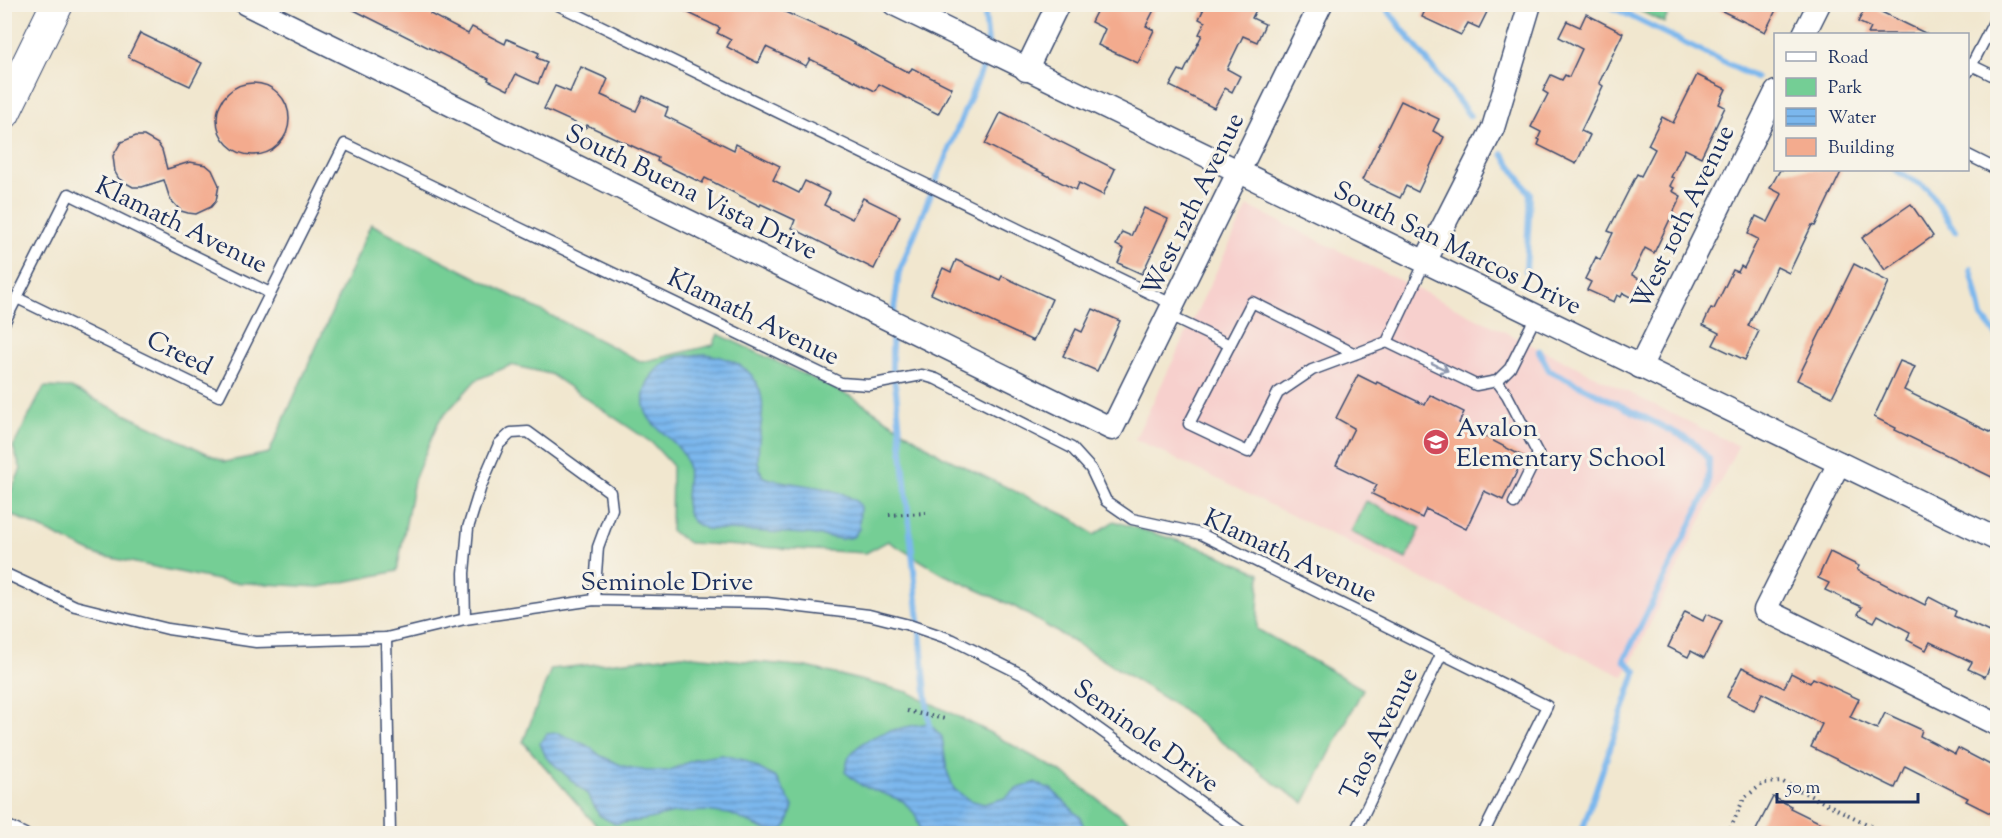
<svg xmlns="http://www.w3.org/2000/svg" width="2002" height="838" viewBox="0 0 2002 838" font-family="'Sorts Mill Goudy',serif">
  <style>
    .built { fill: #f7d0cd }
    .green { fill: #74ce95; stroke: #487e7a; stroke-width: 1.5 }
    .water { fill: url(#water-rules); stroke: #4b73a6; stroke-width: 1.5 }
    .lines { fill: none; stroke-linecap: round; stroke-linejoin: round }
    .stream { stroke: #7bb7ed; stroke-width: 6 }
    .building { fill: #f3ab8e }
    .lane-casing { stroke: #3b4b6f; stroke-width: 13 }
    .street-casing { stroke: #3b4b6f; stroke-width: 25 }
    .secondary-casing { stroke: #3b4b6f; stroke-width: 34 }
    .path { stroke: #3b4b6f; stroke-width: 4; stroke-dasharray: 1.5 4.5; stroke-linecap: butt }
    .lane { stroke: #fff; stroke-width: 10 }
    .street { stroke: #fff; stroke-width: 22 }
    .secondary { stroke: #fff; stroke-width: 32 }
    .oneway { stroke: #8d97ae }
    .labels { text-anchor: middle; stroke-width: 6; stroke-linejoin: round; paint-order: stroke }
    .street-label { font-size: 26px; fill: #1b2f5e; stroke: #f7f3e8 }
    .poi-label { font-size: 26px; fill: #1b2f5e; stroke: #f7f3e8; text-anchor: start }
  </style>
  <defs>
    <pattern id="water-rules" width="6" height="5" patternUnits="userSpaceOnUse" patternTransform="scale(1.5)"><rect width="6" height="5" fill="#7bb7ed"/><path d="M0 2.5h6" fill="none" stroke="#6495c3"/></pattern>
  </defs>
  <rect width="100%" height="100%" fill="#f7f3e8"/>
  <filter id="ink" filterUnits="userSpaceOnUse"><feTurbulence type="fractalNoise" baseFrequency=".0167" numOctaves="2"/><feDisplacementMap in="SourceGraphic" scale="12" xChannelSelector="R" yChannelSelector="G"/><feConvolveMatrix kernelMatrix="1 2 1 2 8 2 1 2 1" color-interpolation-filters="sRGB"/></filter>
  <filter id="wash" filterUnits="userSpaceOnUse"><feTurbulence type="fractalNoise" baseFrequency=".008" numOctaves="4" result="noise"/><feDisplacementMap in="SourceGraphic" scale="24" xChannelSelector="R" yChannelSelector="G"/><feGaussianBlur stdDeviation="1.35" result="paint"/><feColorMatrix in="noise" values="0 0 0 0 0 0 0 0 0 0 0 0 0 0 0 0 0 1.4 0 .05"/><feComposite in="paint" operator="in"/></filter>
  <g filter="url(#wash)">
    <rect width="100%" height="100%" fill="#f1e7cf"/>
    <path class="built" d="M 1248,206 L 1738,446 L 1624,677 L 1135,439 Z"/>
    <g class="green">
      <path d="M 1629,5 L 1672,5 L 1664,23 Z"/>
      <path d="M 371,224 L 642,362 L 713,345 L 718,334 L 854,398 L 942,456 L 1073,519 L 1094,535 L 1114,521 L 1199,547 L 1260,573 L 1257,629 L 1363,689 L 1304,803 L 1278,786 L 1177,706 L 1102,659 L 1015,607 L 943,574 L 888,541 L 866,553 L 689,543 L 671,531 L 672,465 L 652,443 L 550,374 L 511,365 L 476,380 L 439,421 L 414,480 L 397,571 L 320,587 L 227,582 L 97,555 L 6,512 L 10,493 L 21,469 L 13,447 L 44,387 L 71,388 L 225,462 L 269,453 Z"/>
      <path d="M 1366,501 L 1421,528 L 1406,559 L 1351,532 Z"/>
      <path d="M 682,655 L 807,667 L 908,692 L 983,729 L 1063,773 L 1143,833 L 709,834 L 693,830 L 652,834 L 603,833 L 523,742 L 551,669 Z"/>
    </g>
    <g class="water">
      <path d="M 706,354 C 733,358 758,369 762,400 C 764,412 760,428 759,441 C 758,455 756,464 763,477 C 792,487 838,483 860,505 L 859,529 L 853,537 L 841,539 L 810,534 L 706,529 C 701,526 694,524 691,519 C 679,501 694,475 684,456 C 676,441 662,434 652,422 C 632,398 651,365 678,357 C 687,355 697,355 706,354 Z"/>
      <path d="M 929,723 L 942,737 L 947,771 L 954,789 L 969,800 L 984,804 L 1005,798 L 1017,789 L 1034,783 L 1051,789 L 1081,818 L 1085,833 L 921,833 L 916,815 L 903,801 L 861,785 L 845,772 C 847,766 847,758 851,754 C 869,732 903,727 929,723 Z"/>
      <path d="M 558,733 L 588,746 L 601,756 L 623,766 L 646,771 L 668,771 L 696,759 L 722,755 L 744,760 L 776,778 L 793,806 L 788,824 L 781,832 L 768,831 L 730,814 L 705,811 L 674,813 L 644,820 L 615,824 L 599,815 L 588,795 L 546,757 L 540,743 L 547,734 Z"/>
    </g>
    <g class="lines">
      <g class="stream">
        <path d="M 984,4 L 988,44"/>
        <path d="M 1383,4 L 1470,116"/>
        <path d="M 1606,4 L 1756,78"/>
        <path d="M 1503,154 L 1530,194 L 1526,271"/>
        <path d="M 1895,170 L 1928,189 L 1955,231"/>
        <path d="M 1971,269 L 1982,317 L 1998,337"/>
        <path d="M 893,317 L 899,272 L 988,54"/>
        <path d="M 892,327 L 892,368 L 896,391 L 930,732"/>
        <path d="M 1539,351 L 1549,370 L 1692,441 L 1709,459 L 1708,489 L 1624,660 L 1636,671 L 1581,834"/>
      </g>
    </g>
    <g id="blocks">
      <g class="building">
        <path d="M 342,4 L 434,4 L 430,14 L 468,34 L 472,27 L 505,44 L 507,39 L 539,53 L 537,58 L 547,62 L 538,84 L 516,74 L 508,90 L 488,80 L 489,78 Z"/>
        <path d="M 670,4 L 767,4 L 846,39 L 909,73 L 912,68 L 952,88 L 938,114 L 879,84 L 875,91 L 810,59 L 806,66 L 766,47 L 758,63 L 727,47 L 731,40 L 717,33 L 720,28 Z"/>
        <path d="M 1100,4 L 1157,4 L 1146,26 L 1154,30 L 1138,63 L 1098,45 L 1105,29 L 1091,22 Z"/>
        <path d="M 1206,4 L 1259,4 L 1252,18 L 1265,24 L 1257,42 L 1243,36 L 1227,69 L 1240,76 L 1232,92 L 1225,88 L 1214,108 L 1170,86 L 1179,70 L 1184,72 L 1202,35 L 1199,34 L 1205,22 L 1199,19 Z"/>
        <path d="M 1428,4 L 1472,4 L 1487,12 L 1479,28 L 1468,23 L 1461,35 L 1422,17 Z"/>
        <path d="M 1708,4 L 1779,4 L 1765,32 Z"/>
        <path d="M 1867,5 L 1927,34 L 1868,34 L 1871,28 L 1858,22 Z"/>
        <path d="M 1586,14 L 1623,33 L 1599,83 L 1603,86 L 1581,131 L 1590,135 L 1576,164 L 1538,145 L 1540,140 L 1538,139 L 1541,132 L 1531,127 L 1548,94 L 1543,91 L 1551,75 L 1562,80 L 1565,75 L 1569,77 L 1582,49 L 1559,37 L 1567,21 L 1580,27 Z"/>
        <path d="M 140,33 L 202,63 L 190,86 L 128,57 Z"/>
        <path d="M 581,67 L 608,79 L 601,95 L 636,111 L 643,96 L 668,108 L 665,116 L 734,150 L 736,144 L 780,166 L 773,180 L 799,193 L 805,181 L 830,193 L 824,205 L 852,219 L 863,198 L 900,216 L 874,269 L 792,228 L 795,220 L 761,204 L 760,206 L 705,178 L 702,183 L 657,161 L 658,158 L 587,125 L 586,128 L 544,109 L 555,86 L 570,92 Z"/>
        <path d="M 1697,75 L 1726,89 L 1719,104 L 1725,107 L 1701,157 L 1685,149 L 1671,177 L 1674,178 L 1670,186 L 1674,188 L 1672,191 L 1681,196 L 1654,253 L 1645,248 L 1632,275 L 1641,280 L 1632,298 L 1623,293 L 1621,297 L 1617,295 L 1614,302 L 1587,290 L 1591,282 L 1585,279 L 1596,257 L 1600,260 L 1613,233 L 1608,231 L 1637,174 L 1641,176 L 1655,149 L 1648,145 L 1662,117 L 1673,123 Z"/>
        <circle cx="253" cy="119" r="36"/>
        <path d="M 1401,101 L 1439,119 L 1433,131 L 1444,137 L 1418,192 L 1406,186 L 1400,198 L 1362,180 Z"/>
        <path d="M 1001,112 L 1115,169 L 1103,195 L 1079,183 L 1076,190 L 985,144 Z"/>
        <path d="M 136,136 L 144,136 L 158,144 L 162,150 L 167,169 L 190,162 L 206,165 L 212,170 L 219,185 L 216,201 L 211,207 L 196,214 L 188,213 L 181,211 L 170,199 L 164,180 L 142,187 L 133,187 L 119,179 L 115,172 L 113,156 L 121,142 Z"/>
        <path d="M 1780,170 L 1842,170 L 1815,226 L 1812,225 L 1789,273 L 1777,267 L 1748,326 L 1759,331 L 1745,360 L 1713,345 L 1719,333 L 1703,325 L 1711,308 L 1714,309 L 1733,270 L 1738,272 L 1741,266 L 1744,268 L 1758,239 L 1748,234 L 1756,216 L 1768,222 L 1782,194 L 1770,188 Z"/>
        <path d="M 1911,204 L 1933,236 L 1885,270 L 1862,238 Z"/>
        <path d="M 1144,208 L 1168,219 L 1142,274 L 1118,263 L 1124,249 L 1116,245 L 1122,232 L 1131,236 Z"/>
        <path d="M 956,260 L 1000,280 L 1002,276 L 1052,299 L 1033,341 L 931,294 L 943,268 L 951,272 Z"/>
        <path d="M 1854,264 L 1889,282 L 1832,397 L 1797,380 Z"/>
        <path d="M 1093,309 L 1120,321 L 1097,371 L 1063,356 L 1076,329 L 1082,332 Z"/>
        <path d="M 1900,361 L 1915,367 L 1904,390 L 1998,436 L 1998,480 L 1895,430 L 1896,428 L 1874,417 Z"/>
        <path d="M 1358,375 L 1376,384 L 1377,382 L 1425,405 L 1430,395 L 1464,412 L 1459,423 L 1524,457 L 1503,500 L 1484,491 L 1466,529 L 1426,509 L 1422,518 L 1372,494 L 1377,485 L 1336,465 L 1354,428 L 1336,418 Z"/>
        <path d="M 1830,552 L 1859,566 L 1857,570 L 1925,605 L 1929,597 L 1956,611 L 1954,616 L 1998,636 L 1998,650 L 1985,677 L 1968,669 L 1972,662 L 1930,642 L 1926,650 L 1907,640 L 1910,632 L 1878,615 L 1874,622 L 1858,614 L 1862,607 L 1825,590 L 1829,583 L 1818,578 Z"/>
        <path d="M 1685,612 L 1703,621 L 1706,614 L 1722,621 L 1704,658 L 1691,651 L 1688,657 L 1668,647 Z"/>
        <path d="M 1742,667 L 1784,688 L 1791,673 L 1810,683 L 1813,678 L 1859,699 L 1850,717 L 1877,729 L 1885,713 L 1922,730 L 1920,736 L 1955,754 L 1958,748 L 1998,769 L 1998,817 L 1966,801 L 1968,798 L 1905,766 L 1895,788 L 1811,747 L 1822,724 L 1762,693 L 1754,711 L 1727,697 Z"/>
        <path d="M 1773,797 L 1791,806 L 1790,808 L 1843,834 L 1754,834 Z"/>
      </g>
    </g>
  </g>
  <g filter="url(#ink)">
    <use href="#blocks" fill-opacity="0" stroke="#3b4b6f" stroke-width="1.5"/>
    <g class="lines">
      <defs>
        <g id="lane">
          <path d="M 556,4 L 1174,305"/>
          <path d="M 1971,65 L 1998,78"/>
          <path d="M 1968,72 L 1998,14"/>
          <path d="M 1968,155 L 1998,170"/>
          <path d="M 17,298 L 219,396 L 345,144 L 841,383 L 869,385 L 922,375 L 936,379 L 1072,448 L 1091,469 L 1106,501 L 1132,519 L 1201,534 L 1547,706 L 1483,834"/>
          <path d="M 1169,316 L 1230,345"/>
          <path d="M 4,323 L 69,194 L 270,293"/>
          <path d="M 1387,342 L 1476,385 L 1497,381 L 1510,368 L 1536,316"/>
          <path d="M 1355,354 L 1252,302 L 1189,424 L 1248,452 L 1278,393 L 1312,370 L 1387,342 L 1425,262"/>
          <path d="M 1497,381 L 1507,395 L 1538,454 L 1514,503"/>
          <path d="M 4,573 L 75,606 L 168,629 L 256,642 L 386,638 L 465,619 L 594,600 L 767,603 L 869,615 L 909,625 L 953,640 L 1025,676 L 1245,834"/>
          <path d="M 465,619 L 464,573 L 468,528 L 481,486 L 499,444 L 511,433 L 528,432 L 610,492 L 612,509 L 598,547 L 594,600"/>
          <path d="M 386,638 L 390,834"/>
          <path d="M 4,824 L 25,834"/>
          <path d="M 1354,834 L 1442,653"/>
        </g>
        <g id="street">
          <path d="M 246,4 L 1112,429 L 1321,4"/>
          <path d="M 894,4 L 1998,540"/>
          <path d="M 1804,34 L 1819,4"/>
          <path d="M 1026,70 L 1058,4"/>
          <path d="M 1425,262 L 1493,128 L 1530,4"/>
          <path d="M 1640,367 L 1776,92"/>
          <path d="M 1839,463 L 1765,610 L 1998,725"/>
        </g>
        <path id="secondary" d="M 4,113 L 57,4"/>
      </defs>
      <use href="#lane" class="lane-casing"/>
      <use href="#street" class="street-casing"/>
      <use href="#secondary" class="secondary-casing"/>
      <g class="path">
        <path d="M 889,515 L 926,513"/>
        <path d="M 907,711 L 945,719"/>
        <path d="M 1728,834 L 1744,798 L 1764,783 L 1783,782 L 1887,834"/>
      </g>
      <use href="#lane" class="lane"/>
      <use href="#street" class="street"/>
      <use href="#secondary" class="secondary"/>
    </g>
    <defs><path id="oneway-shaft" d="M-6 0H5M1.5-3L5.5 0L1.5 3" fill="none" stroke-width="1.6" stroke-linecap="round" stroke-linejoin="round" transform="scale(1.5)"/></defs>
    <use class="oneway" href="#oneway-shaft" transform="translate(1440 367) rotate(26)"/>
  </g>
  <defs>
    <symbol id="school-disc" viewBox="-11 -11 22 22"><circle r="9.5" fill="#d1495b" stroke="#f7f3e8"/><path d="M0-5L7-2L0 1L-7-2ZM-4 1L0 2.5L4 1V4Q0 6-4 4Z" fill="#fff"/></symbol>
  </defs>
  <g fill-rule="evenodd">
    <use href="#school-disc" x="1421" y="427" width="30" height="30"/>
  </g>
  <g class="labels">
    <g class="street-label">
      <text transform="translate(692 191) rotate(26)" y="9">South Buena Vista Drive</text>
      <text transform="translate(1192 204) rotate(-64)" y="9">West 12th Avenue</text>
      <text transform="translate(1682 217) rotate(-64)" y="9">West 10th Avenue</text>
      <text transform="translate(182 224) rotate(26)" y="9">Klamath Avenue</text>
      <text transform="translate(1458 247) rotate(26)" y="9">South San Marcos Drive</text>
      <text transform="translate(754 316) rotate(26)" y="9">Klamath Avenue</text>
      <text transform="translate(180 352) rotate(26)" y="9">Creed</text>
      <text transform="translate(1291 555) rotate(25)" y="9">Klamath Avenue</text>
      <text x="667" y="590">Seminole Drive</text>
      <text transform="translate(1378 733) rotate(-64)" y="9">Taos Avenue</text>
      <text transform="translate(1147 735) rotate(36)" y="9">Seminole Drive</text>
    </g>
    <g class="poi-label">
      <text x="1456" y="436">Avalon<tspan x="1456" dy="30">Elementary School</tspan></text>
    </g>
  </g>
  <rect width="2002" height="838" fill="none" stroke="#f7f3e8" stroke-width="24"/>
  <rect x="1774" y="33" width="195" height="138" fill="#f7f3e8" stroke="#9fa5b1" stroke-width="1.5"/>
  <rect x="1786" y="52" width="30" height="9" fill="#ffffff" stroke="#9fa5b1" stroke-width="1.5"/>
  <text x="1828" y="63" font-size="18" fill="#1b2f5e">Road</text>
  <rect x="1786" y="78" width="30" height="18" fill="#74ce95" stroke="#9fa5b1" stroke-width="1.5"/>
  <text x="1828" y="93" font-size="18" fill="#1b2f5e">Park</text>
  <rect x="1786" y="108" width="30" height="18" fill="url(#water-rules)" stroke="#9fa5b1" stroke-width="1.5"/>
  <text x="1828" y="123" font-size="18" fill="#1b2f5e">Water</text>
  <rect x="1786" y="138" width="30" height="18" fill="#f3ab8e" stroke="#9fa5b1" stroke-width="1.5"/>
  <text x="1828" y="153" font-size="18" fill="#1b2f5e">Building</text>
  <path d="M1777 793v9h141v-9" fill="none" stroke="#1b2f5e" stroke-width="3"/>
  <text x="1786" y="793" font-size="18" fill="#1b2f5e" stroke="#f7f3e8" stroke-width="4.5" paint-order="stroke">50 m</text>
</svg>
